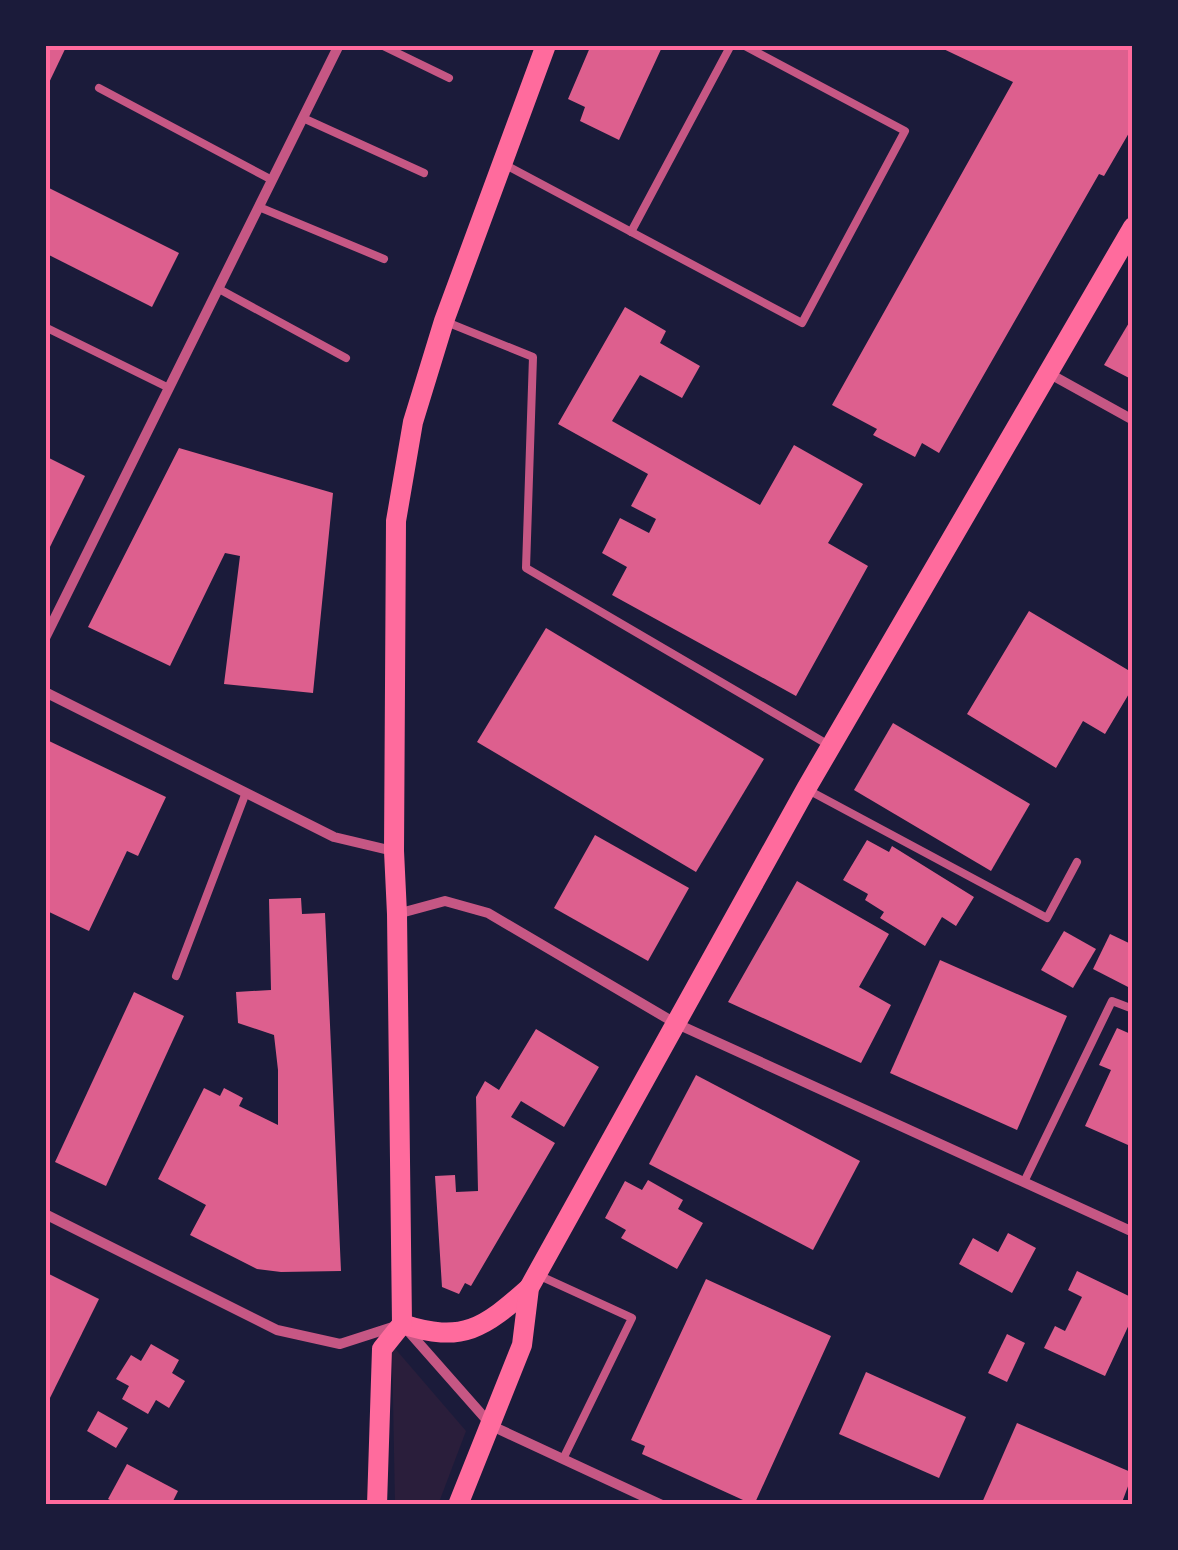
<svg xmlns="http://www.w3.org/2000/svg" width="1178" height="1550" viewBox="0 0 1178 1550" font-family="Raleway,sans-serif">
  <style>
    .green { fill: #2a1e3b }
    .building { fill: #dd5f8e }
    .lines { fill: none; stroke-linecap: round; stroke-linejoin: round }
    .service { stroke: #c65784; stroke-width: 8 }
    .minor { stroke: #c65784; stroke-width: 10 }
    .secondary { stroke: #ff6b9d; stroke-width: 20 }
    .neatline { fill: none; stroke: #ff6b9d; stroke-width: 4 }
  </style>
  <rect width="100%" height="100%" fill="#1b1b3a"/>
  <path class="green" d="M 392,1345 L 466,1431 L 438,1505 L 395,1505 Z"/>
  <g class="building">
    <path d="M 45,45 L 67,45 L 45,91 Z"/>
    <path d="M 591,45 L 663,45 L 619,140 L 580,121 L 585,107 L 568,99 Z"/>
    <path d="M 935,45 L 1133,45 L 1133,112 L 1129,119 L 1133,126 L 1104,176 L 1099,174 L 939,453 L 922,443 L 915,457 L 873,435 L 877,429 L 832,405 L 1013,82 Z"/>
    <path d="M 45,186 L 179,253 L 152,307 L 45,253 Z"/>
    <path d="M 625,307 L 666,331 L 660,343 L 700,366 L 682,398 L 640,375 L 612,421 L 760,505 L 794,445 L 863,484 L 828,543 L 868,566 L 796,696 L 612,595 L 627,567 L 602,553 L 620,518 L 649,533 L 656,519 L 631,506 L 648,474 L 558,424 Z"/>
    <path d="M 1133,316 L 1133,380 L 1104,365 Z"/>
    <path d="M 179,448 L 333,493 L 313,693 L 224,684 L 240,556 L 225,553 L 170,666 L 88,627 Z"/>
    <path d="M 45,456 L 85,476 L 45,557 Z"/>
    <path d="M 1029,611 L 1133,673 L 1133,687 L 1105,734 L 1083,721 L 1056,768 L 967,714 Z"/>
    <path d="M 546,628 L 764,759 L 696,872 L 477,742 Z"/>
    <path d="M 893,723 L 1030,804 L 991,871 L 854,790 Z"/>
    <path d="M 49,741 L 166,797 L 138,856 L 127,851 L 89,931 L 45,910 L 45,749 Z"/>
    <path d="M 595,835 L 689,888 L 648,961 L 554,908 Z"/>
    <path d="M 867,840 L 889,852 L 892,846 L 974,897 L 956,926 L 942,917 L 925,946 L 880,918 L 884,912 L 865,900 L 868,894 L 843,880 Z"/>
    <path d="M 797,881 L 889,934 L 859,987 L 891,1005 L 861,1063 L 728,1002 Z"/>
    <path d="M 301,898 L 302,914 L 325,913 L 341,1271 L 281,1272 L 257,1269 L 190,1235 L 206,1205 L 158,1179 L 204,1088 L 220,1096 L 224,1088 L 243,1098 L 239,1106 L 278,1125 L 278,1070 L 274,1035 L 238,1023 L 236,992 L 271,990 L 269,899 Z"/>
    <path d="M 1064,931 L 1096,949 L 1073,988 L 1041,970 Z"/>
    <path d="M 1110,934 L 1133,945 L 1133,982 L 1130,988 L 1093,969 Z"/>
    <path d="M 940,960 L 1067,1016 L 1017,1130 L 890,1073 Z"/>
    <path d="M 134,992 L 184,1016 L 106,1186 L 55,1162 Z"/>
    <path d="M 1117,1028 L 1133,1035 L 1133,1133 L 1128,1145 L 1085,1126 L 1111,1070 L 1099,1065 Z"/>
    <path d="M 536,1029 L 599,1067 L 564,1127 L 521,1101 L 511,1117 L 555,1143 L 471,1286 L 465,1283 L 459,1294 L 442,1287 L 435,1176 L 455,1175 L 456,1192 L 478,1191 L 476,1097 L 485,1081 L 499,1090 Z"/>
    <path d="M 696,1075 L 860,1161 L 813,1250 L 649,1164 Z"/>
    <path d="M 648,1180 L 683,1200 L 678,1209 L 703,1223 L 677,1269 L 621,1238 L 626,1230 L 605,1218 L 625,1181 L 642,1190 Z"/>
    <path d="M 1008,1233 L 1036,1248 L 1012,1293 L 959,1264 L 973,1238 L 998,1252 Z"/>
    <path d="M 1077,1271 L 1133,1298 L 1133,1316 L 1105,1376 L 1044,1348 L 1055,1326 L 1065,1331 L 1082,1297 L 1068,1290 Z"/>
    <path d="M 49,1274 L 99,1299 L 45,1408 L 45,1283 Z"/>
    <path d="M 706,1279 L 831,1336 L 754,1505 L 642,1454 L 645,1446 L 631,1440 Z"/>
    <path d="M 1007,1334 L 1025,1343 L 1007,1382 L 988,1373 Z"/>
    <path d="M 151,1344 L 179,1360 L 172,1373 L 185,1381 L 169,1408 L 156,1400 L 148,1414 L 122,1399 L 129,1386 L 116,1379 L 131,1355 L 141,1361 Z"/>
    <path d="M 866,1372 L 966,1417 L 939,1478 L 839,1434 Z"/>
    <path d="M 98,1411 L 128,1428 L 116,1448 L 87,1431 Z"/>
    <path d="M 1017,1423 L 1133,1473 L 1121,1505 L 981,1505 Z"/>
    <path d="M 127,1464 L 178,1491 L 171,1505 L 119,1505 L 108,1499 Z"/>
  </g>
  <g class="lines">
    <g class="service">
      <path d="M 381,45 L 449,78"/>
      <path d="M 99,88 L 272,180"/>
      <path d="M 303,118 L 424,173"/>
      <path d="M 502,163 L 802,323 L 905,131 L 743,45"/>
      <path d="M 259,207 L 384,259"/>
      <path d="M 631,232 L 731,45"/>
      <path d="M 219,289 L 346,358"/>
      <path d="M 444,321 L 533,357 L 526,568 L 827,744"/>
      <path d="M 45,327 L 169,388"/>
      <path d="M 810,791 L 1047,918 L 1077,862"/>
      <path d="M 176,976 L 245,795"/>
      <path d="M 1024,1182 L 1112,1001 L 1133,1009"/>
      <path d="M 538,1275 L 632,1318 L 563,1459"/>
    </g>
    <g class="minor">
      <path d="M 1050,374 L 1133,420"/>
      <path d="M 45,638 L 339,45"/>
      <path d="M 45,692 L 334,837 L 393,851"/>
      <path d="M 397,914 L 445,901 L 488,913 L 675,1023 L 1133,1232"/>
      <path d="M 45,1214 L 277,1330 L 340,1344 L 402,1324 L 492,1426 L 662,1505"/>
    </g>
    <g class="secondary">
      <path d="M 402,1324 C 463,1344 484,1328 529,1288"/>
      <path d="M 377,1505 L 382,1349 L 402,1324 L 397,914 L 394,851 L 396,521 L 413,422 L 444,321 L 546,45"/>
      <path d="M 458,1505 L 522,1345 L 529,1288 L 806,789 L 1133,227"/>
    </g>
  </g>
  <rect width="1178" height="1550" fill="none" stroke="#1b1b3a" stroke-width="95"/>
  <rect x="48" y="48" width="1082" height="1454" class="neatline"/>
</svg>
